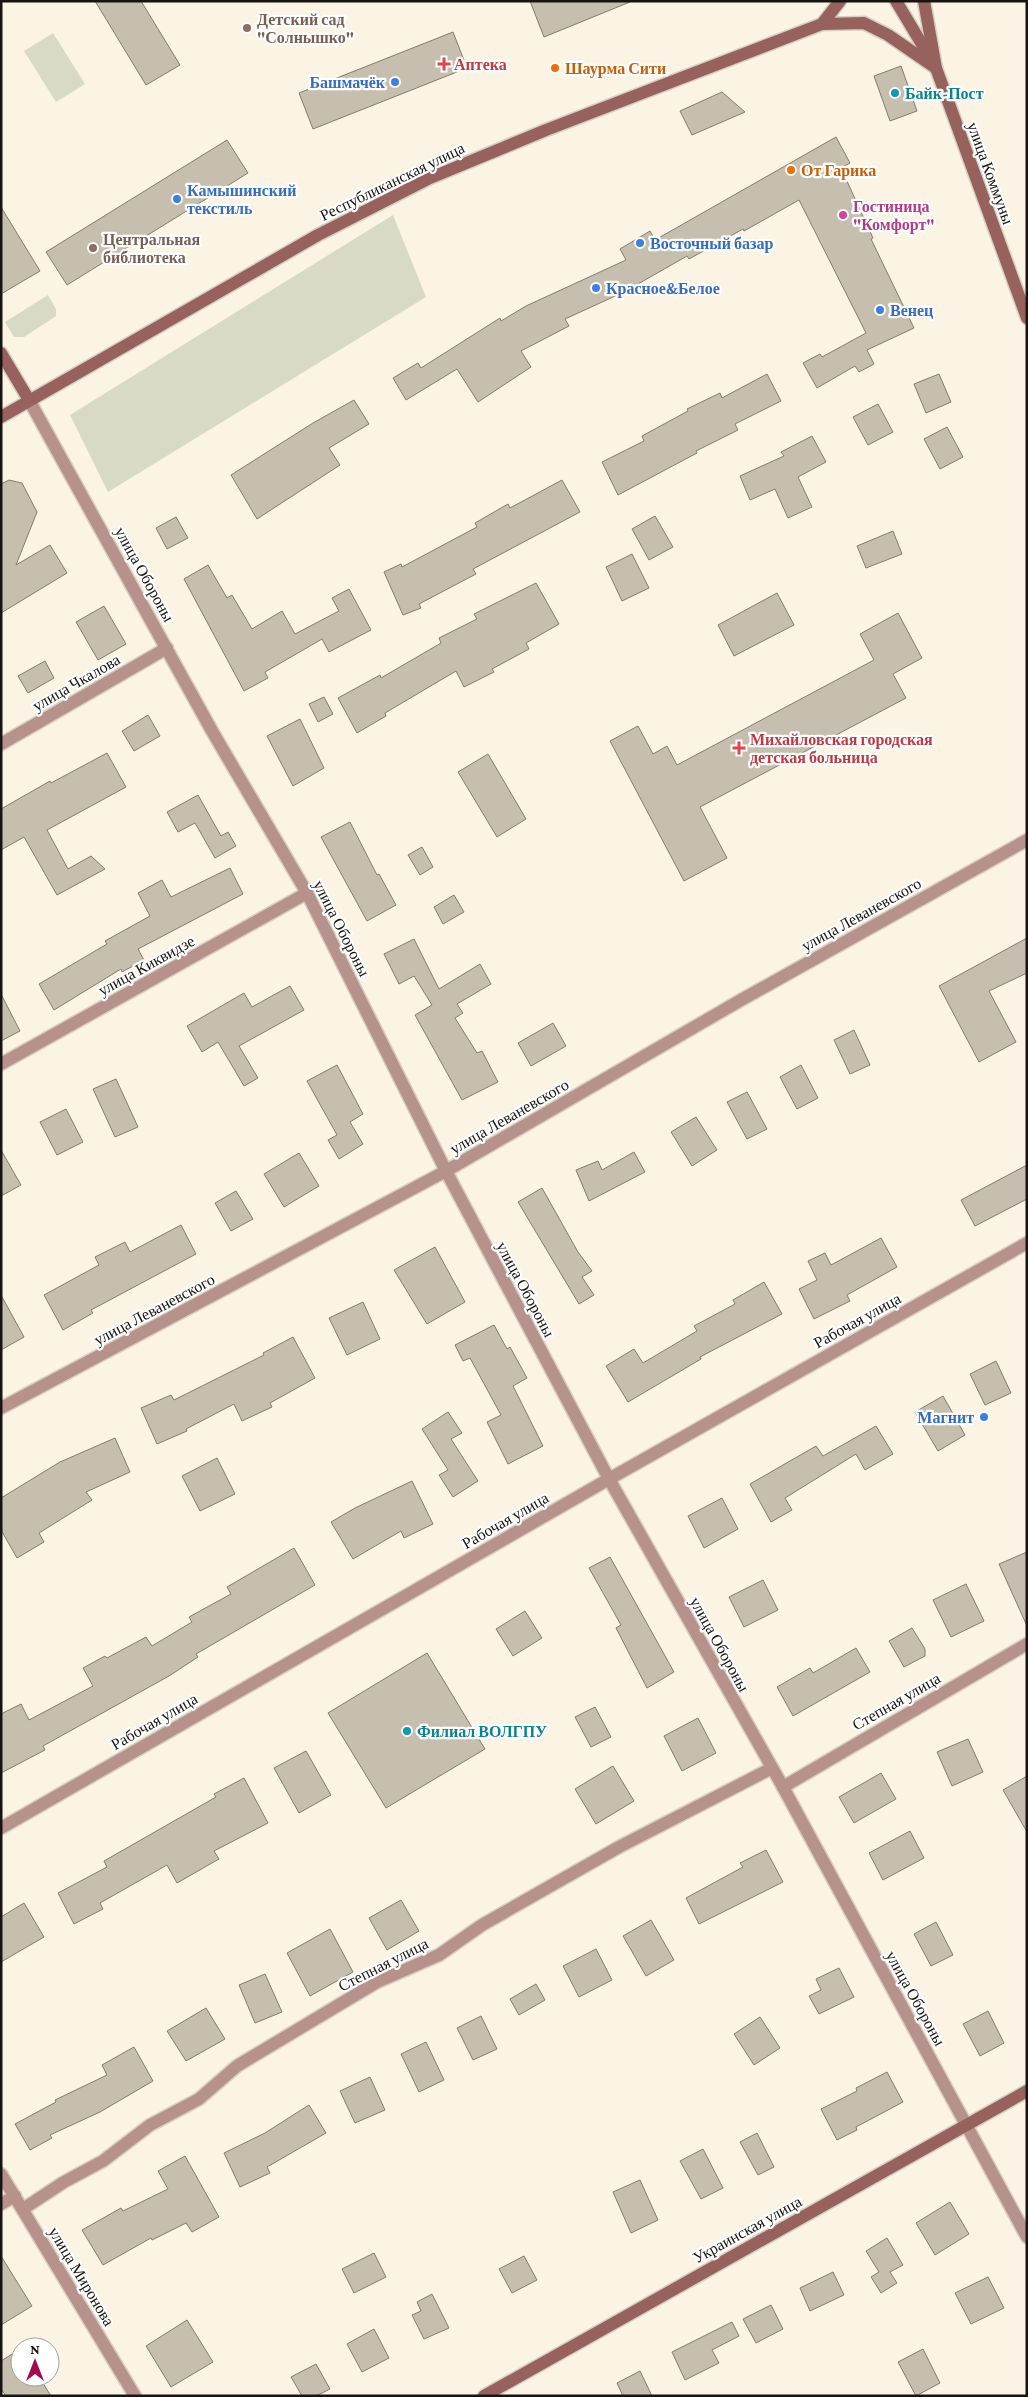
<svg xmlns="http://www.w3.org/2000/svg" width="1028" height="2397" viewBox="0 0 1028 2397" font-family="'Crimson Pro',serif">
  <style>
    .green { fill: #d9dac5 }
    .building { fill: #c6beaf; stroke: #847d6f }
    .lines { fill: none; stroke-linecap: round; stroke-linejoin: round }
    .street-casing { stroke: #d7cfc1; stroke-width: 15 }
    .secondary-casing { stroke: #d7cfc1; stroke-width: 15 }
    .street { stroke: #b7928d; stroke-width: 12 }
    .secondary { stroke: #97625d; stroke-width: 12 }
    .education-dot { fill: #8d6e63; stroke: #fff; stroke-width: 2 }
    .health-dot { fill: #e0444e; stroke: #fff; stroke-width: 2 }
    .food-dot { fill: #e8710a; stroke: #fff; stroke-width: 2 }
    .shop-dot { fill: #3f7fe0; stroke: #fff; stroke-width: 2 }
    .culture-dot { fill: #0f9aa8; stroke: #fff; stroke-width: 2 }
    .hotel-dot { fill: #d1479c; stroke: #fff; stroke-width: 2 }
    .labels { text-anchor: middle; stroke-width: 4.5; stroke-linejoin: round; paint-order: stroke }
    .education-label { font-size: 16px; font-weight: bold; fill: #785e54; stroke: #fff; text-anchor: start }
    .health-label { font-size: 16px; font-weight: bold; fill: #be3a42; stroke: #fff; text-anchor: start }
    .food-label { font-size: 16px; font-weight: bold; fill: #c56008; stroke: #fff; text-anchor: start }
    .shop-label { font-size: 16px; font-weight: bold; fill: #366cbe; stroke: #fff; text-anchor: start }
    .culture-label { font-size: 16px; font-weight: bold; fill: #0d838f; stroke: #fff; text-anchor: start }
    .street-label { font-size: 16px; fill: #181510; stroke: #fff }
    .hotel-label { font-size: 16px; font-weight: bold; fill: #b23c85; stroke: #fff; text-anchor: start }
  </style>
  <rect width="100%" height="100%" fill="#fbf3e3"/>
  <g class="green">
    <path d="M 53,33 L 85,84 L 56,102 L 24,51 Z"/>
    <path d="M 393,215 L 426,297 L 108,492 L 70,415 Z"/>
    <path d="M 48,295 L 56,309 L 56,316 L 24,337 L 14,337 L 5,322 Z"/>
  </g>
  <g class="building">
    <path d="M 95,1 L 141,1 L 180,65 L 146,85 Z"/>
    <path d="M 530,1 L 630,1 L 630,2 L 544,37 Z"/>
    <path d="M 453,32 L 467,68 L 313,129 L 299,93 Z"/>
    <path d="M 901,66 L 917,111 L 890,121 L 874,76 Z"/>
    <path d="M 722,92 L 745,112 L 692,135 L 680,111 Z"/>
    <path d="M 836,137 L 850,163 L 841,168 L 873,238 L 871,239 L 914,328 L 867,350 L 874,364 L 859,372 L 855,366 L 817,388 L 803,363 L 820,354 L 822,357 L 866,333 L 799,200 L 744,231 L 743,229 L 689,259 L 687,256 L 624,292 L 565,319 L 569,326 L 521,351 L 531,367 L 478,402 L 457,369 L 406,400 L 393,378 L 418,363 L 421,368 L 500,318 L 501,321 L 526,306 L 626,260 L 620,249 L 650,231 L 655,240 Z"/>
    <path d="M 227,140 L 248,173 L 67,285 L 46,252 Z"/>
    <path d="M 1,207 L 40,271 L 1,294 Z"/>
    <path d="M 767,374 L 781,401 L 735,424 L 738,430 L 696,451 L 697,453 L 618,495 L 602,462 L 644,441 L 642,436 L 688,411 L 687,409 L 720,393 L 722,398 Z"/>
    <path d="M 939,374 L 951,402 L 926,413 L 914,384 Z"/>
    <path d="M 354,400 L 369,424 L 329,448 L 340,465 L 257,519 L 231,475 L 313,423 Z"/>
    <path d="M 878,404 L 893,432 L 868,445 L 853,417 Z"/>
    <path d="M 947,427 L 963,457 L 940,469 L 924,439 Z"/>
    <path d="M 812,436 L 826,462 L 798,477 L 812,507 L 788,518 L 775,489 L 750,500 L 740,476 L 784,456 L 781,452 Z"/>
    <path d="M 9,480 L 22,483 L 37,512 L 16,565 L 50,545 L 67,573 L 1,613 L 1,484 Z"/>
    <path d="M 562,480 L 580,512 L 473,569 L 476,574 L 419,604 L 421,608 L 403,615 L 384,572 L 401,564 L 402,567 L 477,527 L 475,523 L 508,504 L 510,508 Z"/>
    <path d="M 655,516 L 673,547 L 649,560 L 632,529 Z"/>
    <path d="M 176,517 L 188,538 L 167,549 L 156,528 Z"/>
    <path d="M 893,531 L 902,554 L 866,568 L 857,546 Z"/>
    <path d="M 632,554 L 649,588 L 622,601 L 606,567 Z"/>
    <path d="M 208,565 L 227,598 L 232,595 L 252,629 L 282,611 L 295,634 L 339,611 L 332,598 L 349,589 L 371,630 L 329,652 L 322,639 L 265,672 L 268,678 L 244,691 L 184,579 Z"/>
    <path d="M 536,583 L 559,624 L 526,643 L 529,649 L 492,669 L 494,672 L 464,687 L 456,671 L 385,713 L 386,716 L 357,733 L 338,698 L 380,675 L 381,678 L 441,643 L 439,638 L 477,619 L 474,614 Z"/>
    <path d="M 777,593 L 794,625 L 734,656 L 718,625 Z"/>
    <path d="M 104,606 L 126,644 L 98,660 L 76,622 Z"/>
    <path d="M 898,613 L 922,658 L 893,674 L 906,698 L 700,807 L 727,858 L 684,881 L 610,741 L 638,726 L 653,754 L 667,746 L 677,765 L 874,660 L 860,634 Z"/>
    <path d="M 45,661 L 54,678 L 28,693 L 18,676 Z"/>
    <path d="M 324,697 L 333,714 L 318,722 L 309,704 Z"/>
    <path d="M 148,715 L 160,736 L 134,751 L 122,731 Z"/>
    <path d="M 300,719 L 324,768 L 293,786 L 267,736 Z"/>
    <path d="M 107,753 L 126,787 L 47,830 L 68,869 L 91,856 L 105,869 L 57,895 L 24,837 L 1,850 L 1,809 L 50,781 L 51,783 Z"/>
    <path d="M 488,754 L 526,819 L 497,837 L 458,772 Z"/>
    <path d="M 198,795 L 221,836 L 228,832 L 236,846 L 215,858 L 195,823 L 178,832 L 167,812 Z"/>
    <path d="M 350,822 L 377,875 L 379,874 L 396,905 L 367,921 L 321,837 Z"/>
    <path d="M 422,847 L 433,867 L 420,875 L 408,855 Z"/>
    <path d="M 230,868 L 243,894 L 138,949 L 144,960 L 122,972 L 121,969 L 54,1010 L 39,984 L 107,944 L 105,941 L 150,916 L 138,893 L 162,880 L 171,897 Z"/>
    <path d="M 454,895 L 464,912 L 443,924 L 434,907 Z"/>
    <path d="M 1027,938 L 1027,973 L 989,991 L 1016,1042 L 979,1062 L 939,986 Z"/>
    <path d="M 414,939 L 439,989 L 480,964 L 491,984 L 457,1004 L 463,1013 L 455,1018 L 477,1053 L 482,1051 L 498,1082 L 462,1100 L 415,1015 L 432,1005 L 414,976 L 399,984 L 384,954 Z"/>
    <path d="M 290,986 L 304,1010 L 239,1046 L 258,1078 L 244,1086 L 218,1042 L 202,1052 L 187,1026 L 244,993 L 252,1007 Z"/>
    <path d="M 1,994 L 20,1031 L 1,1041 Z"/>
    <path d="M 553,1023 L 566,1046 L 531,1066 L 518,1043 Z"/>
    <path d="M 854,1030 L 870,1065 L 850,1074 L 834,1040 Z"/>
    <path d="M 337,1065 L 363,1114 L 350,1122 L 363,1144 L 339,1159 L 328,1140 L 337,1135 L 307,1081 Z"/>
    <path d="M 801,1065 L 818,1098 L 797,1109 L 780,1077 Z"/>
    <path d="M 116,1079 L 138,1127 L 115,1137 L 93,1089 Z"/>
    <path d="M 747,1092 L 767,1129 L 747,1139 L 727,1102 Z"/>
    <path d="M 66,1109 L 83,1142 L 57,1155 L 40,1122 Z"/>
    <path d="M 696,1117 L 717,1150 L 692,1166 L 671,1132 Z"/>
    <path d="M 1,1150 L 21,1185 L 1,1196 Z"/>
    <path d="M 634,1152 L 645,1172 L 589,1201 L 576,1170 L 598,1161 L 602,1170 Z"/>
    <path d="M 299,1153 L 319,1186 L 284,1207 L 264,1174 Z"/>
    <path d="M 1027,1165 L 1027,1199 L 975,1226 L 961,1200 Z"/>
    <path d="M 542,1188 L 578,1252 L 592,1271 L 582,1277 L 594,1295 L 579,1304 L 518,1202 Z"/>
    <path d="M 236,1191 L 253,1219 L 231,1231 L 215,1203 Z"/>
    <path d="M 181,1225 L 196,1254 L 91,1310 L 93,1313 L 63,1330 L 44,1295 L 99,1265 L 95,1257 L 125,1242 L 130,1252 Z"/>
    <path d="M 881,1238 L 897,1267 L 847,1295 L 850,1301 L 814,1319 L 799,1289 L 817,1280 L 808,1261 L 825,1253 L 831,1265 Z"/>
    <path d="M 435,1247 L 465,1302 L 427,1324 L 394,1270 Z"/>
    <path d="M 764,1282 L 782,1314 L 700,1357 L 701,1359 L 628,1402 L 606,1366 L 634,1349 L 643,1363 L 697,1331 L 694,1326 L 735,1304 L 733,1300 Z"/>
    <path d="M 1,1295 L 24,1337 L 1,1350 Z"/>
    <path d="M 363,1302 L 380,1339 L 347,1355 L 329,1318 Z"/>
    <path d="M 494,1325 L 507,1349 L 510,1347 L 527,1378 L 513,1386 L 543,1446 L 508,1464 L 487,1422 L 501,1415 L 470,1358 L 463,1361 L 455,1345 Z"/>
    <path d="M 293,1337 L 315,1378 L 270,1403 L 272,1407 L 242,1421 L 234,1404 L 186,1429 L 187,1431 L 157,1444 L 141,1408 L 171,1395 L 174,1400 L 264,1355 L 263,1353 Z"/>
    <path d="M 996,1361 L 1011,1393 L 985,1405 L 970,1374 Z"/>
    <path d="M 943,1396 L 965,1435 L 938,1451 L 915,1412 Z"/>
    <path d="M 448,1412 L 462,1433 L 451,1439 L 478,1481 L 453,1497 L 439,1475 L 448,1470 L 422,1429 Z"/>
    <path d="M 876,1426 L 893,1454 L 865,1470 L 856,1454 L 785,1498 L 792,1510 L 771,1522 L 750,1484 L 816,1446 L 823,1456 Z"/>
    <path d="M 115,1438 L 130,1472 L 86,1492 L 92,1500 L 39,1533 L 44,1542 L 17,1558 L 1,1530 L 1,1498 L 60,1462 Z"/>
    <path d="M 217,1458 L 235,1494 L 200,1511 L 182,1476 Z"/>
    <path d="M 412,1481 L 433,1524 L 404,1538 L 401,1531 L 353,1559 L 331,1522 L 355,1508 Z"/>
    <path d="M 722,1498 L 738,1529 L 704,1548 L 688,1516 Z"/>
    <path d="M 294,1548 L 315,1585 L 196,1654 L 198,1657 L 169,1676 L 43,1746 L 45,1750 L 1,1773 L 1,1714 L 21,1704 L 29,1720 L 93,1686 L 83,1668 L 105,1656 L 107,1658 L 146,1637 L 152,1646 L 192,1622 L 189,1617 L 231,1594 L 227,1587 Z"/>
    <path d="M 1027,1552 L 1027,1626 L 999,1564 Z"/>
    <path d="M 610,1557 L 674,1672 L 647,1688 L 616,1628 L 621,1625 L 589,1568 Z"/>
    <path d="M 763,1580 L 778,1610 L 744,1627 L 729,1597 Z"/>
    <path d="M 966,1584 L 984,1621 L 951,1637 L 933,1600 Z"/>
    <path d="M 525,1611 L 542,1638 L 513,1656 L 496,1629 Z"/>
    <path d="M 912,1628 L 925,1649 L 925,1656 L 904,1667 L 889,1641 Z"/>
    <path d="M 856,1648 L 870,1672 L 793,1716 L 777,1687 L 810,1668 L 813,1673 Z"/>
    <path d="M 427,1653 L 485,1749 L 386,1808 L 328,1713 Z"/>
    <path d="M 595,1707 L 611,1737 L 591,1747 L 575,1717 Z"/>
    <path d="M 698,1718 L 716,1753 L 682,1771 L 664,1736 Z"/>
    <path d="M 968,1739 L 983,1772 L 952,1786 L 937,1752 Z"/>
    <path d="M 306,1751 L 331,1795 L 299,1813 L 274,1768 Z"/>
    <path d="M 613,1766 L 634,1801 L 596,1824 L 575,1789 Z"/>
    <path d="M 881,1773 L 896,1799 L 854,1823 L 839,1797 Z"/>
    <path d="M 1027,1776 L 1027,1832 L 1003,1790 Z"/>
    <path d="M 244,1778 L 268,1823 L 214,1851 L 219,1859 L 177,1883 L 167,1865 L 100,1903 L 103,1909 L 74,1924 L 58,1893 L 107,1867 L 104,1861 L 216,1797 L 214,1794 Z"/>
    <path d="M 910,1831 L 924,1858 L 883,1880 L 869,1853 Z"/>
    <path d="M 766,1850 L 783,1882 L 699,1924 L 686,1898 L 743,1867 L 740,1863 Z"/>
    <path d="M 401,1900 L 419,1931 L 387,1950 L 369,1918 Z"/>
    <path d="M 24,1903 L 44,1937 L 1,1962 L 1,1917 Z"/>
    <path d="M 651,1920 L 674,1960 L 646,1976 L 623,1936 Z"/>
    <path d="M 936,1922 L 953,1955 L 931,1966 L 914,1934 Z"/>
    <path d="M 330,1929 L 353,1972 L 310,1996 L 287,1953 Z"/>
    <path d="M 596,1949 L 612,1980 L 579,1997 L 563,1966 Z"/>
    <path d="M 839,1968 L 854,1997 L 819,2014 L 809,1996 L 821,1990 L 816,1979 Z"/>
    <path d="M 265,1974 L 282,2012 L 255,2023 L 239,1985 Z"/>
    <path d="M 536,1984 L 545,2000 L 519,2015 L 510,1999 Z"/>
    <path d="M 206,2008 L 225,2039 L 186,2061 L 167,2031 Z"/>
    <path d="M 988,2011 L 1004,2043 L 980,2056 L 963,2024 Z"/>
    <path d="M 481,2016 L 497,2049 L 473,2060 L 457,2028 Z"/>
    <path d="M 760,2017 L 780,2048 L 754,2065 L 734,2034 Z"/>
    <path d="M 426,2042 L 444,2080 L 419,2092 L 401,2054 Z"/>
    <path d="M 134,2047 L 153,2081 L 100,2112 L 50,2135 L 52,2138 L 30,2150 L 15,2124 L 56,2102 L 55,2100 L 107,2075 L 102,2065 Z"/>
    <path d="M 887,2072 L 903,2102 L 856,2127 L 857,2130 L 837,2140 L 821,2109 L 857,2091 L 856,2088 Z"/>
    <path d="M 370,2077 L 385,2110 L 355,2123 L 340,2091 Z"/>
    <path d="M 309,2105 L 326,2133 L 267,2167 L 270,2173 L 240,2187 L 224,2153 L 265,2133 Z"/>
    <path d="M 757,2133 L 774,2167 L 758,2175 L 740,2142 Z"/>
    <path d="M 703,2149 L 723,2188 L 701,2199 L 680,2161 Z"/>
    <path d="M 185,2156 L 219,2217 L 192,2232 L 186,2223 L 152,2240 L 151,2238 L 103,2265 L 82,2230 L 121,2208 L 123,2211 L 168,2189 L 158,2171 Z"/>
    <path d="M 640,2180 L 658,2220 L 631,2233 L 613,2192 Z"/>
    <path d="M 950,2202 L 969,2234 L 935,2255 L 916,2223 Z"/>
    <path d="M 887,2238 L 903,2265 L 890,2272 L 897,2283 L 881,2293 L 871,2277 L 879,2272 L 866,2251 Z"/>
    <path d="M 374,2253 L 386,2277 L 354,2293 L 342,2269 Z"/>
    <path d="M 1,2256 L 32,2306 L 1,2325 Z"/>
    <path d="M 524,2256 L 537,2280 L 512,2293 L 499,2269 Z"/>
    <path d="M 833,2272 L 844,2295 L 810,2311 L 800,2288 Z"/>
    <path d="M 988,2277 L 1004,2308 L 971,2324 L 955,2293 Z"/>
    <path d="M 432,2294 L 449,2328 L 424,2339 L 412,2315 L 421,2311 L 417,2302 Z"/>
    <path d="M 771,2305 L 783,2329 L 756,2343 L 743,2319 Z"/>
    <path d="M 187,2320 L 213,2362 L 171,2387 L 146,2346 Z"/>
    <path d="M 732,2322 L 739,2336 L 712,2350 L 719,2363 L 685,2380 L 672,2352 Z"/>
    <path d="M 374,2329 L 389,2358 L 362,2372 L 347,2344 Z"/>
    <path d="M 20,2349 L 20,2377 L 39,2377 L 51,2396 L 6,2396 L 1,2389 L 1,2361 Z"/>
    <path d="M 923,2349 L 940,2383 L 916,2396 L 898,2362 Z"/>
    <path d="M 316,2364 L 330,2389 L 316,2396 L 302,2396 L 291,2377 Z"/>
    <path d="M 640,2371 L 652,2396 L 623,2396 L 617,2383 Z"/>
  </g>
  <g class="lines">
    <defs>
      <g id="street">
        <path d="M 29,400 L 212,731 L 307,893 L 446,1171 L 609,1479 L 783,1787 L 1027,2237"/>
        <path d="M 1,744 L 167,648"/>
        <path d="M 1,1064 L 307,893"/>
        <path d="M 1,1408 L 446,1171 L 741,1000 L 1027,840"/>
        <path d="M 783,1787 L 1027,1644"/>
        <path d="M 1,1828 L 609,1479 L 1027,1243"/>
        <path d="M 1,2174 L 135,2396"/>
        <path d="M 1,2204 L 15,2196"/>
        <path d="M 23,2209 L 64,2182 L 103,2161 L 150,2125 L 199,2099 L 237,2066 L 377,1982 L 439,1955 L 482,1925 L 619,1847 L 772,1768"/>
      </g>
      <g id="secondary">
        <path d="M 896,1 L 932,61"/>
        <path d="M 924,1 L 936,68 L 1027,318"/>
        <path d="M 822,24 L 864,23 L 888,35 L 936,68"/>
        <path d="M 1,353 L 29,400"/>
        <path d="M 1,417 L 318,235 L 430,178 L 546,130 L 822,24 L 840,1"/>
        <path d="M 484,2396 L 1027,2091"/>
      </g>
    </defs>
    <use href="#street" class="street-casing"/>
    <use href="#secondary" class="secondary-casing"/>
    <use href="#street" class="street"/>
    <use href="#secondary" class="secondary"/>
  </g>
  <g class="education-dot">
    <circle cx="247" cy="28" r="5"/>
    <circle cx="93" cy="248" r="5"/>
  </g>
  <g class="health-dot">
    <path d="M441.5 56.5h5v5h5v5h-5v5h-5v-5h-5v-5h5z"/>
    <path d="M736.5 740.5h5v5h5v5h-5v5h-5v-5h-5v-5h5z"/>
  </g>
  <g class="food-dot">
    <circle cx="555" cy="68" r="5"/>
    <circle cx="791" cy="170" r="5"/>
  </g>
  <g class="shop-dot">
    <circle cx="395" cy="82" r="5"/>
    <circle cx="177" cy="199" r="5"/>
    <circle cx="640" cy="243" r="5"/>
    <circle cx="596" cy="288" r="5"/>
    <circle cx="880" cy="310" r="5"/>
    <circle cx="984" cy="1417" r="5"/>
  </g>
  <g class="culture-dot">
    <circle cx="895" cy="93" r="5"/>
    <circle cx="407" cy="1731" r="5"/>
  </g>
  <circle class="hotel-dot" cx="843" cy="215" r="5"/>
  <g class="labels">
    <g class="education-label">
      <text x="257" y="25">Детский сад<tspan x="257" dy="18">"Солнышко"</tspan></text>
      <text x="103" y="245">Центральная<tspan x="103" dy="18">библиотека</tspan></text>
    </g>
    <g class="health-label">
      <text x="454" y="70">Аптека</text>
      <text x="750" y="745">Михайловская городская<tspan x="750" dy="18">детская больница</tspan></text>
    </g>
    <g class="food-label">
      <text x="565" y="74">Шаурма Сити</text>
      <text x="801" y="176">От Гарика</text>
    </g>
    <g class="shop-label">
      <text x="385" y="88" text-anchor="end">Башмачёк</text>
      <text x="187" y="196">Камышинский<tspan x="187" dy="18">текстиль</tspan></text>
      <text x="650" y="249">Восточный базар</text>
      <text x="606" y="294">Красное&amp;Белое</text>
      <text x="890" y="316">Венец</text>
      <text x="974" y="1423" text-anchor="end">Магнит</text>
    </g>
    <g class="culture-label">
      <text x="905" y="99">Байк-Пост</text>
      <text x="417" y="1737">Филиал ВОЛГПУ</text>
    </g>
    <g class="street-label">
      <text transform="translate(991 173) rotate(70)" y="6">улица Коммуны</text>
      <text transform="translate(392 181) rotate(-26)" y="6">Республиканская улица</text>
      <text transform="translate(145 574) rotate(61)" y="6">улица Обороны</text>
      <text transform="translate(76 682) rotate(-30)" y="6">улица Чкалова</text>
      <text transform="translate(861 914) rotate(-29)" y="6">улица Леваневского</text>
      <text transform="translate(342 928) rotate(63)" y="6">улица Обороны</text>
      <text transform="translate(146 965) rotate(-29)" y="6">улица Киквидзе</text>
      <text transform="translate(509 1116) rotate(-30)" y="6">улица Леваневского</text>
      <text transform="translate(526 1289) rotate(62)" y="6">улица Обороны</text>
      <text transform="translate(154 1309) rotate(-28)" y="6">улица Леваневского</text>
      <text transform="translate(857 1320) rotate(-29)" y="6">Рабочая улица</text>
      <text transform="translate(505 1520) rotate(-30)" y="6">Рабочая улица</text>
      <text transform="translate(720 1644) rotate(61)" y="6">улица Обороны</text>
      <text transform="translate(896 1701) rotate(-30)" y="6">Степная улица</text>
      <text transform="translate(154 1721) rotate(-30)" y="6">Рабочая улица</text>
      <text transform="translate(383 1964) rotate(-27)" y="6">Степная улица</text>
      <text transform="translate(916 1998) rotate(61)" y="6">улица Обороны</text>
      <text transform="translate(747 2229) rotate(-29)" y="6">Украинская улица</text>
      <text transform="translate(82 2276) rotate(59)" y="6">улица Миронова</text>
    </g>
    <g class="hotel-label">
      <text x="853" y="212">Гостиница<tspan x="853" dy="18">"Комфорт"</tspan></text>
    </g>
  </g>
  <rect width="1028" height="2397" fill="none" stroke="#181510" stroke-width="5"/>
  <g transform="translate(35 2362)"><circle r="24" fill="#ffffff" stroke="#a3a19f"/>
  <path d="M0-4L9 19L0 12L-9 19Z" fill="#9f0a52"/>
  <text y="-8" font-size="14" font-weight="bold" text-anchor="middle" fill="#181510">N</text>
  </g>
</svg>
